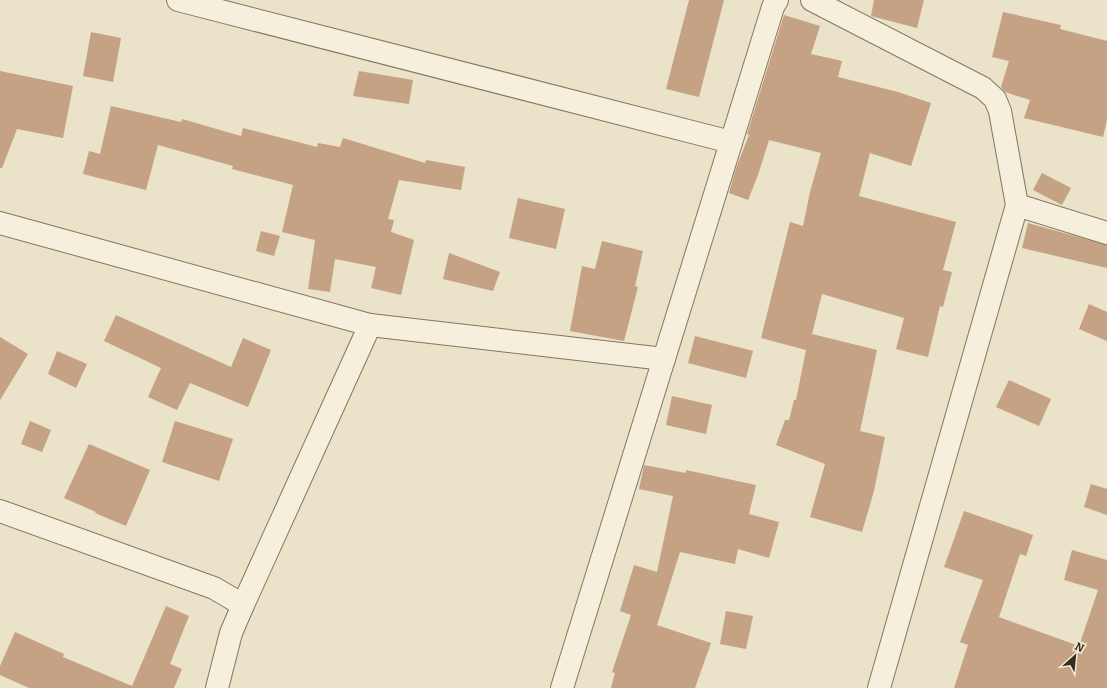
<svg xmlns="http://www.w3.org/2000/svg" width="1107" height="688" viewBox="0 0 1107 688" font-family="Bitter,serif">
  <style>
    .building { fill: #c4a283 }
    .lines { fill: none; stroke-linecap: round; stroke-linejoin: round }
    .street-casing { stroke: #84765f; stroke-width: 24 }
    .street { stroke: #f5efdb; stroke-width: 22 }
  </style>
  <rect width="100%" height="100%" fill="#eae2c9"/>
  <g class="building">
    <path d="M 689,0 L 724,0 L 699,97 L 666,89 Z"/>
    <path d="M 874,0 L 924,0 L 917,28 L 871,16 Z"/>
    <path d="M 1003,12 L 1061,25 L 1060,29 L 1107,41 L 1107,120 L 1103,137 L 1024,118 L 1030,100 L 1005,92 L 1001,87 L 1009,61 L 992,57 Z"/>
    <path d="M 784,15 L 820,26 L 811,54 L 842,61 L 838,77 L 898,92 L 931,103 L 911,166 L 870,153 L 859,196 L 956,222 L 943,270 L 952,272 L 943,307 L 940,306 L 928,357 L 896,349 L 904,318 L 822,294 L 812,334 L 877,350 L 860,431 L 885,437 L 874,491 L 862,532 L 810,517 L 825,464 L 776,445 L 785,420 L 789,420 L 794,400 L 796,400 L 806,350 L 761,338 L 790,222 L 803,226 L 810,192 L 821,153 L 769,140 L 758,175 L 748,200 L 729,193 L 736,168 L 749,135 L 747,134 Z"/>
    <path d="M 91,32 L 121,38 L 113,82 L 83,76 Z"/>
    <path d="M 0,71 L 73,86 L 63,138 L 17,129 L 2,168 L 0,168 Z"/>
    <path d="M 359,71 L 413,80 L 409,104 L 353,96 Z"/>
    <path d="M 111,106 L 181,122 L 182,119 L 241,136 L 243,128 L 317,147 L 318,143 L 340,147 L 343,138 L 425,163 L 426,160 L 465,167 L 461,190 L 399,180 L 388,219 L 394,220 L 391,232 L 414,240 L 401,295 L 371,288 L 376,267 L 335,259 L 330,292 L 308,289 L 315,240 L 282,232 L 293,185 L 232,169 L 233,166 L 158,145 L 146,190 L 83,174 L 89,151 L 100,154 Z"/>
    <path d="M 1042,173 L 1071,188 L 1062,205 L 1033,190 Z"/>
    <path d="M 518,198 L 565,209 L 556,249 L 509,238 Z"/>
    <path d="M 1028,223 L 1107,245 L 1107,268 L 1022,248 Z"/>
    <path d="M 261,231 L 280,236 L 274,256 L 256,251 Z"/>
    <path d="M 602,241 L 643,251 L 635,286 L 638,287 L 624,341 L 570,331 L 582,266 L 595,269 Z"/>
    <path d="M 449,253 L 500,272 L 493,291 L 443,279 Z"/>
    <path d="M 1089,304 L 1107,312 L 1107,341 L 1079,329 Z"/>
    <path d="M 116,315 L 231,367 L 243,338 L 271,350 L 248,407 L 190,383 L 177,410 L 148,397 L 161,368 L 104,341 Z"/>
    <path d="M 695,336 L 753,351 L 746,378 L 688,363 Z"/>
    <path d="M 0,337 L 28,354 L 0,400 Z"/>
    <path d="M 57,351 L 87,364 L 76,388 L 48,374 Z"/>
    <path d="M 1009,380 L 1051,399 L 1039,426 L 996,407 Z"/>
    <path d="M 672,396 L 712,405 L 706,434 L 666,425 Z"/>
    <path d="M 30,421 L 51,430 L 42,452 L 21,444 Z"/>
    <path d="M 175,421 L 233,439 L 219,481 L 162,462 Z"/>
    <path d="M 89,444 L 150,470 L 126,526 L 95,513 L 96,512 L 64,498 Z"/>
    <path d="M 644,465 L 686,473 L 686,470 L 756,485 L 749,514 L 779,522 L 769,558 L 738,549 L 735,564 L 680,552 L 657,625 L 711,643 L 695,688 L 611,688 L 615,673 L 612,672 L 631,615 L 620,611 L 634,565 L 657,572 L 673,496 L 639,489 Z"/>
    <path d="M 1091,484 L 1107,489 L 1107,515 L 1084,507 Z"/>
    <path d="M 964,511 L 1033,535 L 1026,556 L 1020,554 L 999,617 L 1079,646 L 1098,590 L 1064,580 L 1072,550 L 1107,560 L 1107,688 L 954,688 L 968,645 L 960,642 L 983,580 L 944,567 Z"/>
    <path d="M 166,606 L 189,616 L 170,664 L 182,669 L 174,688 L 29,688 L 0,675 L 0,666 L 15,632 L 64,654 L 63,657 L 132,686 Z"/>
    <path d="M 726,611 L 753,616 L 746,649 L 720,644 Z"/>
  </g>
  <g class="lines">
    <defs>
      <g id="street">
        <path d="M 178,0 L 731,142"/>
        <path d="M 812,0 L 983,88 L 995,99 L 1000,111 L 1017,205 L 879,688"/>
        <path d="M 1017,205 L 1107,233"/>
        <path d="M 0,223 L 370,325 L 664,359"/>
        <path d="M 0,511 L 214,588 L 243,605 L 231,633 L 217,688"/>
        <path d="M 243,605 L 370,325"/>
        <path d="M 562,688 L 773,7 L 777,0"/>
      </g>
    </defs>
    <use href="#street" class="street-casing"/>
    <use href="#street" class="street"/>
  </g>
  <g transform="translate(1075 656) rotate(27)" stroke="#f2ecd7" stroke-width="3" paint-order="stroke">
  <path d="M0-3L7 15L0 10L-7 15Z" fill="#362d21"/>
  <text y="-6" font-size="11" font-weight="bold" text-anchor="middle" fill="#362d21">N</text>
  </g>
</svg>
